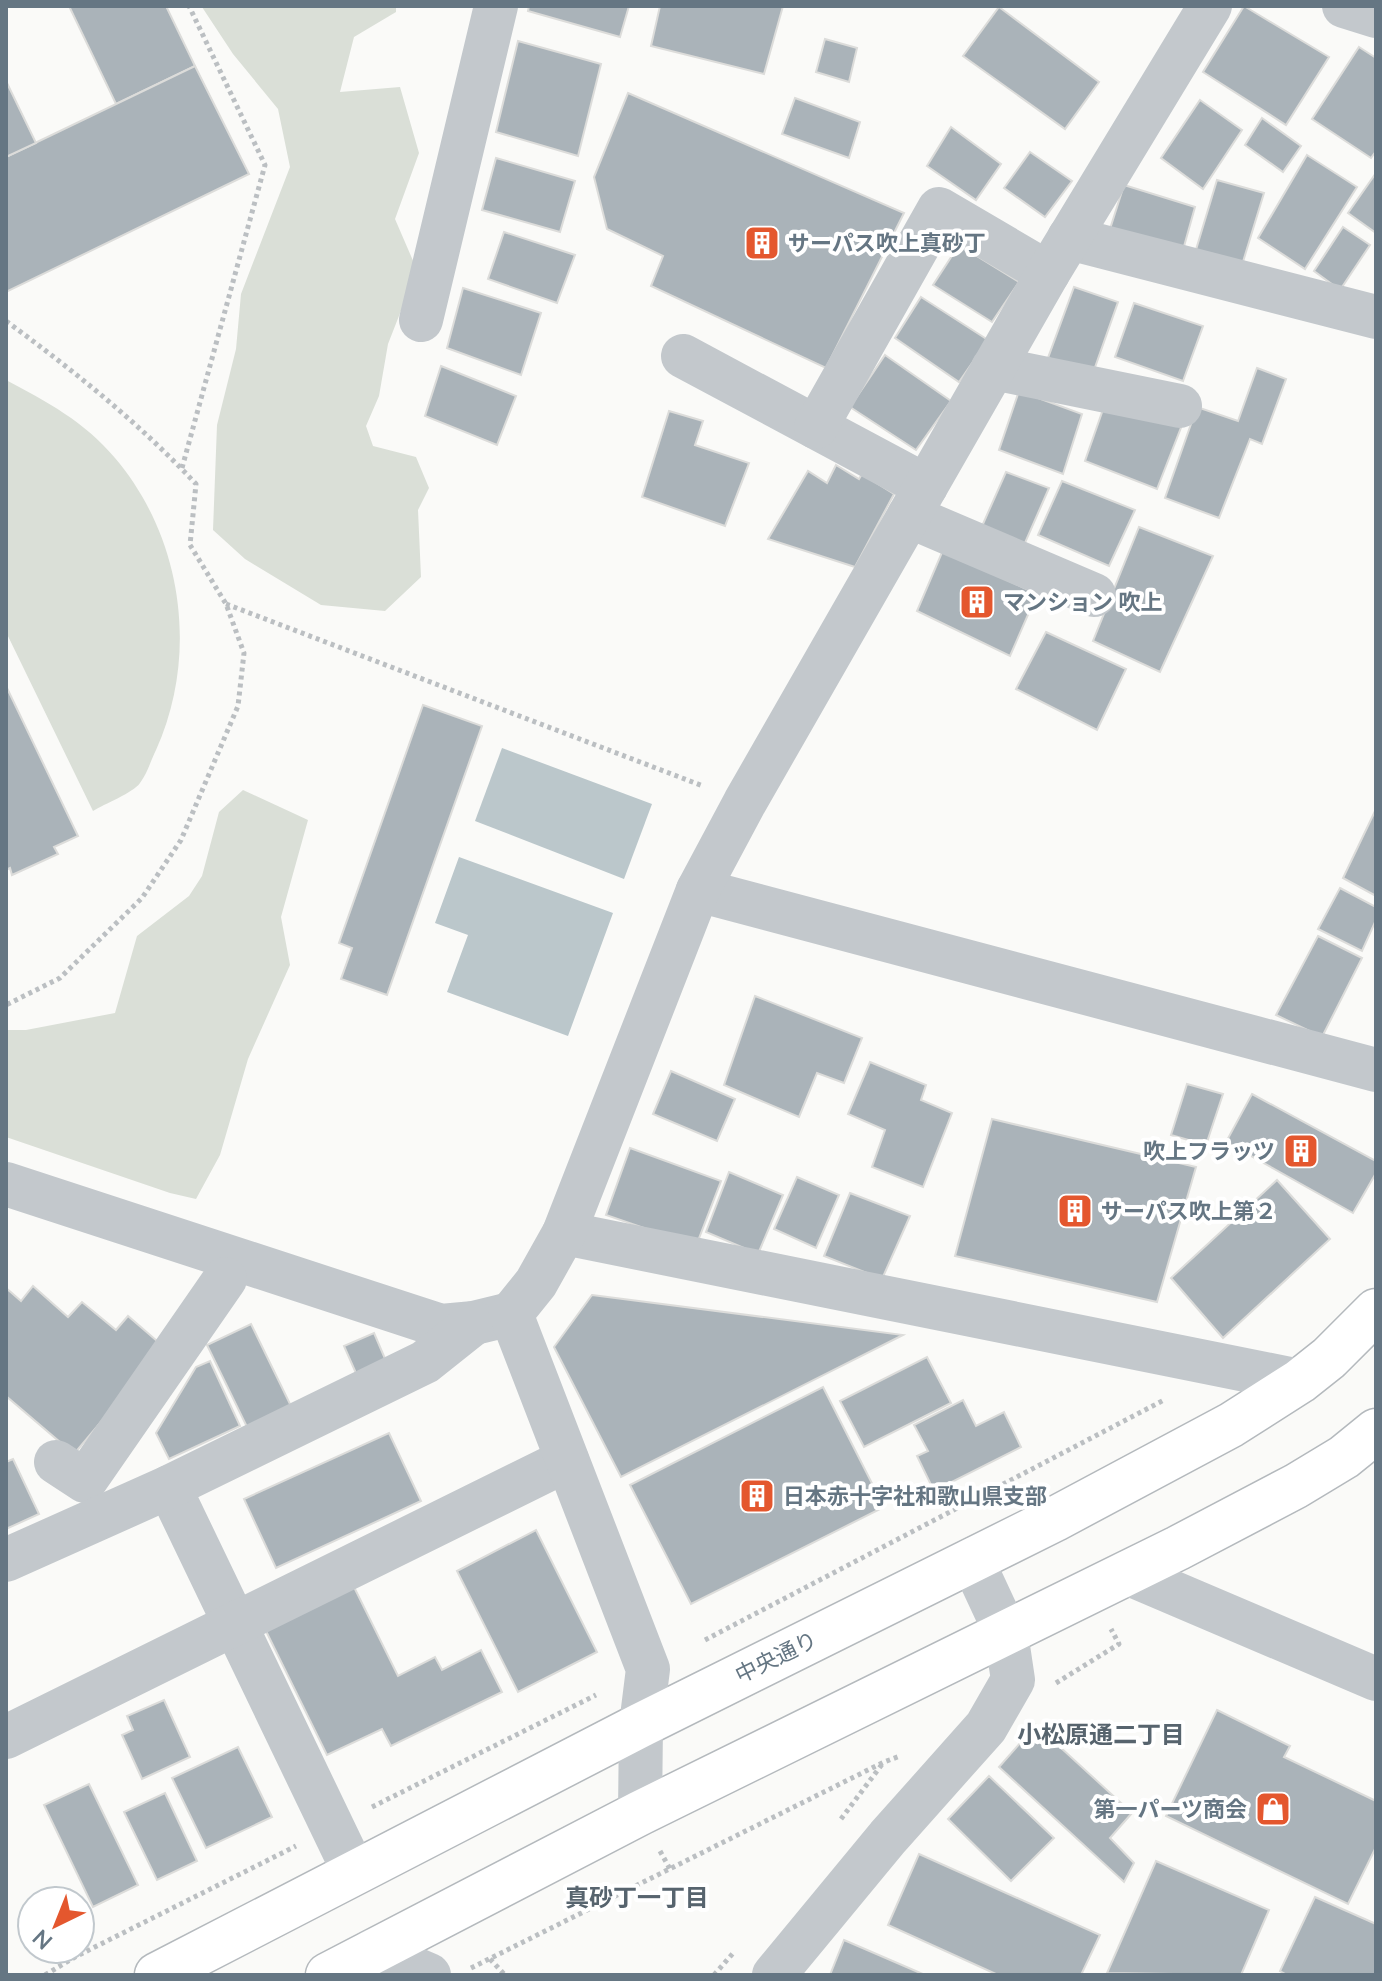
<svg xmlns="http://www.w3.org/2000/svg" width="1382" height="1981" viewBox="0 0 1382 1981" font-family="Lato,'Noto Sans JP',sans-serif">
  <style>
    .green { fill: #dadfd7 }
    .water { fill: #bbc7cb }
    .building { fill: #aab3b9; stroke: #dcdcda; stroke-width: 2 }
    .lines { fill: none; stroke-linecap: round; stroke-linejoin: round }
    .highway-casing { stroke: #b4b9bd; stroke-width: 47 }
    .path { stroke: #bbbfc2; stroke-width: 5; stroke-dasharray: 4 4; stroke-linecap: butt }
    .minor { stroke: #c3c8cc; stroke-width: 44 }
    .highway { stroke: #fff; stroke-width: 44 }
    .labels { text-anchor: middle; stroke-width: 8; stroke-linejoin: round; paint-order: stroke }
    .poi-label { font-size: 22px; font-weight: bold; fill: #657683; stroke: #fff; text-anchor: start }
    .street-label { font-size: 22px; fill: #657683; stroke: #fff }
    .neighbourhood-label { font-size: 24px; font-weight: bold; fill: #57646e; stroke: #fff }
  </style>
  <rect width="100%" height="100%" fill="#fafaf8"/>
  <g class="green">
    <path d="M 396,6 L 396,12 L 354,37 L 340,92 L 400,87 L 419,153 L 395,219 L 414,263 L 404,303 L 388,344 L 379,396 L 366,426 L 373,446 L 416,457 L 429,488 L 418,510 L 421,577 L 385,611 L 321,605 L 245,559 L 213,530 L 217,425 L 236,349 L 241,294 L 290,167 L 278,109 L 233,54 L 202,7 Z"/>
    <path d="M 6,380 C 46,401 85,422 115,458 C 183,538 199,655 156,750 C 151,760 147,774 140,783 C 133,793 104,804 93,811 L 6,632 Z"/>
    <path d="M 243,790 L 308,820 L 281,917 L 290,965 L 248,1059 L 220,1155 L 196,1199 L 170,1193 L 6,1137 L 6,1030 L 26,1030 L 115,1013 L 137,936 L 189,896 L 202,876 L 219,812 Z"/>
  </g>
  <g class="water">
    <path d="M 502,748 L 652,804 L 624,879 L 475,821 Z"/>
    <path d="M 459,857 L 613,913 L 568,1036 L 447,992 L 468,935 L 435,923 Z"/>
  </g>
  <g class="building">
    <path d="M 69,6 L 166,6 L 195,66 L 116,104 Z"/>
    <path d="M 529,6 L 629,6 L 620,37 L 528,11 Z"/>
    <path d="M 660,6 L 783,6 L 764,74 L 651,46 Z"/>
    <path d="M 1244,6 L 1329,57 L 1286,125 L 1203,72 Z"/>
    <path d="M 999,7 L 1099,82 L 1065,129 L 963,56 Z"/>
    <path d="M 825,39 L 857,48 L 849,82 L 816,72 Z"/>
    <path d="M 518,41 L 601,64 L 578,156 L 496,132 Z"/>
    <path d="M 1359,47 L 1376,58 L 1376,151 L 1371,158 L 1312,119 Z"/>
    <path d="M 195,66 L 249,174 L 6,292 L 6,157 Z"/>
    <path d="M 6,81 L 36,143 L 6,157 Z"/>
    <path d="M 628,93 L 904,213 L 826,368 L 651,286 L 663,256 L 607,229 L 594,177 Z"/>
    <path d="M 795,98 L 860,122 L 849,158 L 782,134 Z"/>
    <path d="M 1200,100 L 1242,130 L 1203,189 L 1161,158 Z"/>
    <path d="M 1262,118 L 1301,146 L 1283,172 L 1245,145 Z"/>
    <path d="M 951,127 L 1001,164 L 976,200 L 927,166 Z"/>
    <path d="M 1030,152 L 1072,181 L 1045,217 L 1004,188 Z"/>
    <path d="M 1307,155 L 1357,187 L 1305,269 L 1258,238 Z"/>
    <path d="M 496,158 L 575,181 L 560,232 L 482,210 Z"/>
    <path d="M 1376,173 L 1376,233 L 1348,213 Z"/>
    <path d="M 1217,180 L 1264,193 L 1242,265 L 1195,253 Z"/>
    <path d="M 1124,185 L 1195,207 L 1183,250 L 1110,229 Z"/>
    <path d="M 1343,227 L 1370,245 L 1340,290 L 1314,271 Z"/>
    <path d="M 504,232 L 575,255 L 557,303 L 488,279 Z"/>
    <path d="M 959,245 L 1019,282 L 992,322 L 933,285 Z"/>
    <path d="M 1074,287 L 1118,302 L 1093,373 L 1048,358 Z"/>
    <path d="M 463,288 L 541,313 L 521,375 L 447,348 Z"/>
    <path d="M 921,297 L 988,340 L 959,382 L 895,338 Z"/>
    <path d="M 1134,303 L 1203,326 L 1183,381 L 1115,357 Z"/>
    <path d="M 885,355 L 951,401 L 916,450 L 850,407 Z"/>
    <path d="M 441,366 L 516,396 L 497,445 L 425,416 Z"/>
    <path d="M 1257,368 L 1286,379 L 1262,444 L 1250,439 L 1219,518 L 1165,498 L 1197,407 L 1238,421 Z"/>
    <path d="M 1019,391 L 1082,414 L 1063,474 L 999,450 Z"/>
    <path d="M 1107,398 L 1182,425 L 1157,489 L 1085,461 Z"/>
    <path d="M 669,411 L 703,421 L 695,445 L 749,463 L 725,526 L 642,497 Z"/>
    <path d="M 836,465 L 859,479 L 862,474 L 894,494 L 855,567 L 768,539 L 808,471 L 827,483 Z"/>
    <path d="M 1006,472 L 1049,488 L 1021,552 L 979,533 Z"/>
    <path d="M 1062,481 L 1135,510 L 1109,566 L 1038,535 Z"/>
    <path d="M 1139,527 L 1213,556 L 1160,672 L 1093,641 Z"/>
    <path d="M 943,550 L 1037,594 L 1010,656 L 917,611 Z"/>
    <path d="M 1046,632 L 1126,669 L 1097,730 L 1016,689 Z"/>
    <path d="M 6,686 L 78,836 L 54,847 L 58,854 L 12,875 L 10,868 L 6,870 Z"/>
    <path d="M 423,705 L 482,726 L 387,995 L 341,979 L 352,948 L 339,943 Z"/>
    <path d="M 1376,809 L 1376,896 L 1343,878 Z"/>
    <path d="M 1340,888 L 1376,907 L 1376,920 L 1362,951 L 1318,929 Z"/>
    <path d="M 1318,936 L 1362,958 L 1322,1037 L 1276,1015 Z"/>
    <path d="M 755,996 L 862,1038 L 844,1083 L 817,1073 L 799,1117 L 724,1085 Z"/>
    <path d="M 870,1062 L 926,1085 L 921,1100 L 952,1113 L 923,1187 L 872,1167 L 885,1130 L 848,1114 Z"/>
    <path d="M 671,1071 L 735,1099 L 717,1141 L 653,1114 Z"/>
    <path d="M 1187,1084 L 1223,1094 L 1206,1145 L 1171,1135 Z"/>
    <path d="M 1252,1094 L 1376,1161 L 1376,1173 L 1353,1213 L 1226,1142 Z"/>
    <path d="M 992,1119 L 1196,1167 L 1157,1302 L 955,1256 Z"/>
    <path d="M 630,1148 L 721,1181 L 696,1246 L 606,1215 Z"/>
    <path d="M 729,1172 L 783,1195 L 758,1254 L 706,1232 Z"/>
    <path d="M 797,1177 L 839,1195 L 816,1248 L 774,1229 Z"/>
    <path d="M 1277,1180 L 1330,1239 L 1223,1338 L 1171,1278 Z"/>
    <path d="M 850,1193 L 910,1216 L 882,1279 L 824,1256 Z"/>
    <path d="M 33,1286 L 68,1317 L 82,1302 L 116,1330 L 128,1316 L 164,1347 L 74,1454 L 6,1396 L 6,1288 L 21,1301 Z"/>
    <path d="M 592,1295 L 903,1335 L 621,1477 L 554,1347 Z"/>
    <path d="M 251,1324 L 291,1406 L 247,1427 L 207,1345 Z"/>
    <path d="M 374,1333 L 389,1368 L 359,1380 L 344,1346 Z"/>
    <path d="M 927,1357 L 951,1403 L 864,1447 L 840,1401 Z"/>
    <path d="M 210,1361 L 240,1426 L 169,1459 L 156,1433 L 196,1367 Z"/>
    <path d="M 823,1387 L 884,1507 L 691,1604 L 630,1485 Z"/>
    <path d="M 963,1400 L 976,1426 L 1004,1412 L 1021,1447 L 934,1491 L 917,1456 L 928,1451 L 914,1425 Z"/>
    <path d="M 389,1433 L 421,1501 L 276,1568 L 244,1499 Z"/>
    <path d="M 13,1459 L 39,1514 L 6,1529 L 6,1462 Z"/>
    <path d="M 536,1530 L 597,1652 L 518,1692 L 457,1571 Z"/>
    <path d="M 353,1585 L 398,1676 L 435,1657 L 442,1670 L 481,1650 L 502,1692 L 391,1746 L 382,1729 L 327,1755 L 265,1629 Z"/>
    <path d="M 164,1700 L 190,1757 L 142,1779 L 122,1735 L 133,1730 L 127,1716 Z"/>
    <path d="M 1217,1710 L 1290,1746 L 1284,1757 L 1376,1801 L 1376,1847 L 1348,1904 L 1166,1816 Z"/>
    <path d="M 1036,1725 L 1132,1813 L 1110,1838 L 1134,1863 L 1124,1882 L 999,1767 Z"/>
    <path d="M 238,1747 L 272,1817 L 206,1848 L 172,1778 Z"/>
    <path d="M 989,1776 L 1054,1838 L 1011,1881 L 948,1819 Z"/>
    <path d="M 89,1784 L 138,1885 L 93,1907 L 44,1805 Z"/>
    <path d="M 165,1793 L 197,1861 L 157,1880 L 124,1812 Z"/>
    <path d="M 919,1854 L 1100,1935 L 1081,1975 L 998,1975 L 888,1925 Z"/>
    <path d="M 1156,1861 L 1269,1910 L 1241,1975 L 1107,1973 Z"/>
    <path d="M 1315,1897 L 1376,1924 L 1376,1975 L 1287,1975 L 1280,1971 Z"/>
    <path d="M 844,1940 L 925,1975 L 830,1975 Z"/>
  </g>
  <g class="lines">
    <defs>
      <g id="highway">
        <path d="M 157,1975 L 641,1725 L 1055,1519 L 1231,1425 L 1300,1381 L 1329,1358 L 1376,1311"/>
        <path d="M 328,1975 L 640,1813 L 1178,1548 L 1296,1486 L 1344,1457 L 1376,1431"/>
      </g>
    </defs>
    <use href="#highway" class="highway-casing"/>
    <g class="path">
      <path d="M 6,321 C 74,371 138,422 196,484 L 190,545 L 226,604 L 244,653 L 238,706 L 181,840 L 142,898 L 60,978 L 6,1005"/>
      <path d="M 182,468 L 265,165 L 189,6"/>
      <path d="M 226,604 L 703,786"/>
      <path d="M 705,1640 L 1164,1400"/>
      <path d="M 1056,1683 L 1119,1644 L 1111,1629"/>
      <path d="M 372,1807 L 596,1695"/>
      <path d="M 841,1819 L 883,1763"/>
      <path d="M 660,1851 L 670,1869"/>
      <path d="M 490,1959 L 505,1975"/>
      <path d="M 471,1968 L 884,1762 L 900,1756"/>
      <path d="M 45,1975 L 75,1957 L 296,1846"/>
      <path d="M 714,1975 L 735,1951"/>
    </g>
    <g class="minor">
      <path d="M 1344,6 L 1376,16"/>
      <path d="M 1069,238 L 1376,317"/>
      <path d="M 421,320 L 496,6"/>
      <path d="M 683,356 L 926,486"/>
      <path d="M 993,368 L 1180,406"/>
      <path d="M 816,427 L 939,209 L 1048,273"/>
      <path d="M 909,516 L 1094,595"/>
      <path d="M 698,890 L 1376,1070"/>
      <path d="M 6,1184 L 441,1326 L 474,1323 L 511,1314"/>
      <path d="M 564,1233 L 1300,1381"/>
      <path d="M 56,1462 L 85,1481 L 225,1279"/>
      <path d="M 169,1487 L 354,1872"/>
      <path d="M 6,1560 L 169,1487 L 425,1362 L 474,1323"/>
      <path d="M 1127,1573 L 1376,1679"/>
      <path d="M 6,1737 L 567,1460"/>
      <path d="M 640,1813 L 641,1725 L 648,1669 L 511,1314 L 536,1283 L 564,1233 L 698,890 L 745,802 L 1048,273 L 1210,6"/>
      <path d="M 373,1951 L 429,1975"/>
      <path d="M 774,1975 L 888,1837 L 986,1727 L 1013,1680 L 1006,1633 L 972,1560"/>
    </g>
    <use href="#highway" class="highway"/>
  </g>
  <defs>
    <symbol id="building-square" viewBox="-11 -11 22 22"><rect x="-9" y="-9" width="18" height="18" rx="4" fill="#e4572e" stroke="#fff"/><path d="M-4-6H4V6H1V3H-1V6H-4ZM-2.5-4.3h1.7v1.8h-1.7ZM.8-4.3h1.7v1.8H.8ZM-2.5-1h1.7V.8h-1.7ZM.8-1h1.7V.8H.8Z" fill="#fff"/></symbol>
    <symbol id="shop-square" viewBox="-11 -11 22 22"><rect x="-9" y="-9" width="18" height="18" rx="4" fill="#e4572e" stroke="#fff"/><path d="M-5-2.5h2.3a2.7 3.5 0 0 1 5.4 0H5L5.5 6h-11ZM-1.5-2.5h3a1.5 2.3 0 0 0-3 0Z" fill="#fff"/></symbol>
  </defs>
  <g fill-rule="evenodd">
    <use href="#building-square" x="742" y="223" width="40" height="40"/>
    <use href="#building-square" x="957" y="582" width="40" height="40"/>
    <use href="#building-square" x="1281" y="1131" width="40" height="40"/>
    <use href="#building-square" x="1055" y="1191" width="40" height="40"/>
    <use href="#building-square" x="737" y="1476" width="40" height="40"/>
    <use href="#shop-square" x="1253" y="1789" width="40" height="40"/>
  </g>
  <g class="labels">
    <g class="poi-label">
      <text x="788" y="251">サーパス吹上真砂丁</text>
      <text x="1003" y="610">マンション 吹上</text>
      <text x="1275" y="1159" text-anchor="end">吹上フラッツ</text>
      <text x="1101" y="1219">サーパス吹上第２</text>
      <text x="783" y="1504">日本赤十字社和歌山県支部</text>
      <text x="1247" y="1817" text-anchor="end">第一パーツ商会</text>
    </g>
    <g class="street-label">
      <text transform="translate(776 1657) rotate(-26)" y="8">中央通り</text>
    </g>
    <g class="neighbourhood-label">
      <text x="1101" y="1743">小松原通二丁目</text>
      <text x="637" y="1906">真砂丁一丁目</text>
    </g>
  </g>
  <rect width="1382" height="1981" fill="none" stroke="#657683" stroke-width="16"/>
  <g transform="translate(56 1925) rotate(223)"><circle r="38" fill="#ffffff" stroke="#c1c8cd" stroke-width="2"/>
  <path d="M0-6L14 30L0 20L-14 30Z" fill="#e4572e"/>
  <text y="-12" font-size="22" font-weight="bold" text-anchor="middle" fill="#657683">N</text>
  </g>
</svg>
